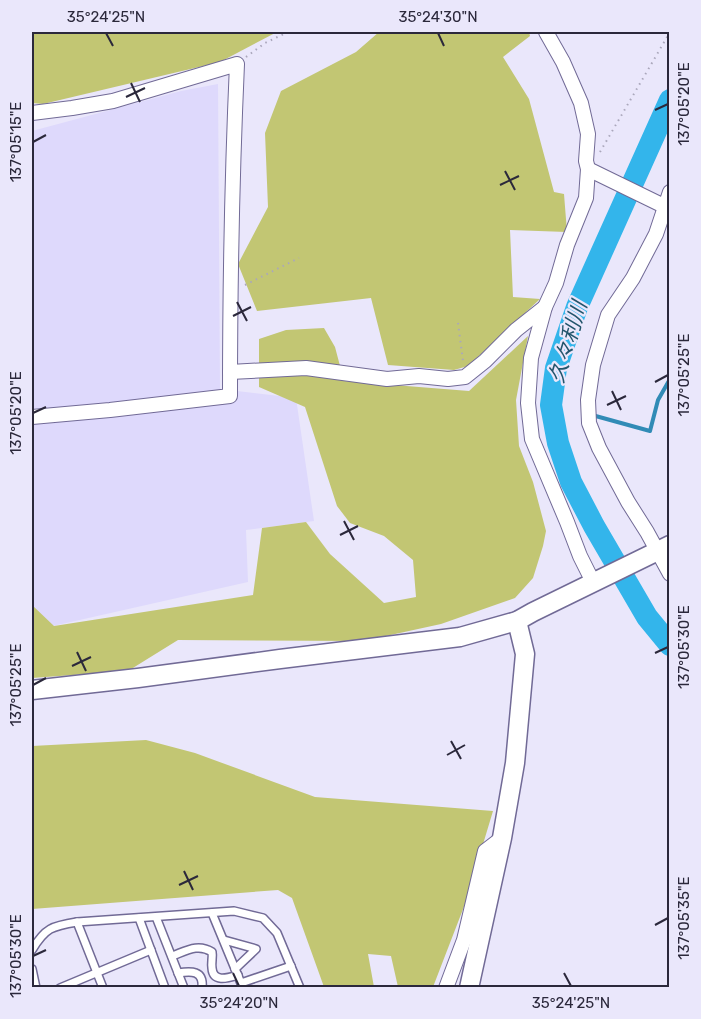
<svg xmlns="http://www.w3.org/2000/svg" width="701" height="1019" viewBox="0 0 701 1019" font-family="Rubik,'Noto Sans JP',sans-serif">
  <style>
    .built { fill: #ded9fc }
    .green { fill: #c2c673 }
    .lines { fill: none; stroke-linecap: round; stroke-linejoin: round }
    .stream { stroke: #318bb6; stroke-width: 4 }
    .river { stroke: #33b5eb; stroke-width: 22 }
    .lane-casing { stroke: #716a96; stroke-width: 10 }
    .street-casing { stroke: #716a96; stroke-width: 16 }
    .secondary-casing { stroke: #716a96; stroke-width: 21 }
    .path { stroke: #aaa7bb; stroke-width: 2; stroke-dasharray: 1.5 4.5; stroke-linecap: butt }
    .lane { stroke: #fff; stroke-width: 7 }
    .street { stroke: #fff; stroke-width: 14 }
    .secondary { stroke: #fff; stroke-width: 18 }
    .ticks { fill: none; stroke: #2b283b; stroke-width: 2 }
    .labels { text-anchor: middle; stroke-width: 4.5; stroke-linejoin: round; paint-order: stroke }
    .water-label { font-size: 21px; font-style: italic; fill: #23556c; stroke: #eae7fb }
    .neatline { fill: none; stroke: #2b283b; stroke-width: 2 }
    .ticks-label { font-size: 15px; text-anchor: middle; fill: #2b283b }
  </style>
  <rect width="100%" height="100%" fill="#eae7fb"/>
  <path class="built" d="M 218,84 L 220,389 L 296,398 L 314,521 L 246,530 L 248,582 L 53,626 L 32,605 L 32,131 L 181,91 Z"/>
  <g class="green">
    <path d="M 32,32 L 277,32 L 220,62 L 43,104 L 32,103 Z"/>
    <path d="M 379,32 L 529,32 L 530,36 L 503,57 L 529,99 L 554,192 L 564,194 L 567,232 L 510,230 L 513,297 L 540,299 L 468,366 L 454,370 L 388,365 L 371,298 L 257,311 L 238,264 L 268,207 L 265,133 L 281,91 L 356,52 Z"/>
    <path d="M 324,328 L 335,347 L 344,381 L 469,391 L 528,336 L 516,400 L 519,446 L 533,482 L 546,531 L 543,546 L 533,578 L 515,598 L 441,624 L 363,641 L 178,640 L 128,671 L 32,678 L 32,605 L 54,626 L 253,595 L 262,528 L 306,522 L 330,554 L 384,603 L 416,597 L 413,560 L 384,536 L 350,523 L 337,506 L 305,407 L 259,387 L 259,339 L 286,330 Z"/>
    <path d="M 146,740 L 195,753 L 315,797 L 493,811 L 465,904 L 433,987 L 398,987 L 391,956 L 368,954 L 374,987 L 324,987 L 292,898 L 278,890 L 32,909 L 32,746 Z"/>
  </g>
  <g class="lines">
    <path class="stream" d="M 592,415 L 650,431 L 658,400 L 670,379"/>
    <path class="river" d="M 670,100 L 577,307 L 556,368 L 551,405 L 558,443 L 571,482 L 594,526 L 647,617 L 670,645"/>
    <defs>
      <g id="lane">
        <path d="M 212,913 L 243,988"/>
        <path d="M 156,917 L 184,988"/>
        <path d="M 139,918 L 165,988"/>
        <path d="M 77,922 L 103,988"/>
        <path d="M 224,940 L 256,949 L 235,969"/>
        <path d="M 32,950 C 45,928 52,926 77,922 L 234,911 L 263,918 L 277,933 L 300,988"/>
        <path d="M 172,956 C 186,951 198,943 212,952 C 213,957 211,963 212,968 C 213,983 228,978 238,975"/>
        <path d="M 32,969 L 36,988"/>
        <path d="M 178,973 C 191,971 204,970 202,988"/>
        <path d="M 241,983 L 291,966"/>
        <path d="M 60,988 L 151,950"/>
      </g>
      <g id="street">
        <path d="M 546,32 L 563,62 L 581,103 L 588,134 L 586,161 L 588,169 L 586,198 L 567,245 L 556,283 L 545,307 L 531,358 L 528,403 L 532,439 L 567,522 L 580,556 L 593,582"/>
        <path d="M 32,113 L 72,108 L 113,101 L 237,64 C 232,175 230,286 230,396 L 110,410 L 32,417"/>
        <path d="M 588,169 L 670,209"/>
        <path d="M 670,192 L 656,234 L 633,278 L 608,315 L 593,365 L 588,400 L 589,423 L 599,448 L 628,502 L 647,532 L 670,574"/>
        <path d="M 230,372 L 306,368 L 387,379 L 419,376 L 448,379 L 465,377 L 485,361 L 516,330 L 545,307"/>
        <path d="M 446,988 L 464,940 L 485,851 L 502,838"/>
      </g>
      <g id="secondary">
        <path d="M 32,690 L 138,678 L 280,659 L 460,637 L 517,621 L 533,612 L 670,545"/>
        <path d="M 469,988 L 502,838 L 515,763 L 525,654 L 517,621"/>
      </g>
    </defs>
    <use href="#lane" class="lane-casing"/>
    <use href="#street" class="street-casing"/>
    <use href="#secondary" class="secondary-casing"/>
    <g class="path">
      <path d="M 246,57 L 265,43 L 288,32"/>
      <path d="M 600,152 L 670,32"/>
      <path d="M 245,285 L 299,258"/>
      <path d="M 458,323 L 463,361"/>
    </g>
    <use href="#lane" class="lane"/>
    <use href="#street" class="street"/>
    <use href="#secondary" class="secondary"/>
  </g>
  <path class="ticks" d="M 106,33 L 113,46M 438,33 L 444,46M 131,83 L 140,102M 126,97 L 145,88M 655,110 L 668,104M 33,142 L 46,135M 505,171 L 515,190M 500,185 L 519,176M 237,302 L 247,321M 233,316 L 251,307M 655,382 L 668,375M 612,391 L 621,410M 607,405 L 626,396M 33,413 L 46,407M 344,521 L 354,540M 340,535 L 358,526M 77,652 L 86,671M 655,653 L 668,647M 72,666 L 91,657M 33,685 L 46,678M 451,741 L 461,759M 447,755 L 465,745M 184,871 L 193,890M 179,885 L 198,876M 655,925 L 668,918M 33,956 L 46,950M 233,973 L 239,986M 564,973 L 571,986"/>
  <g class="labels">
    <g class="water-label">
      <text transform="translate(568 342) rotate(-73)" y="7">久々利川</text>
    </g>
  </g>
  <rect width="701" height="1019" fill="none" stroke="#eae7fb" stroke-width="66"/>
  <rect x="33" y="33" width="635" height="953" class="neatline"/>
  <g class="ticks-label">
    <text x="106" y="22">35°24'25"N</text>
    <text x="438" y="22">35°24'30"N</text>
    <text transform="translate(684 104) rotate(-90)" y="5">137°05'20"E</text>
    <text transform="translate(16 142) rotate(-90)" y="5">137°05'15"E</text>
    <text transform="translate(684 375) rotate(-90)" y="5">137°05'25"E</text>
    <text transform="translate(16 413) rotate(-90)" y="5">137°05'20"E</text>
    <text transform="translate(684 647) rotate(-90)" y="5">137°05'30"E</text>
    <text transform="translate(16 685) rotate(-90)" y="5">137°05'25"E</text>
    <text transform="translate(684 918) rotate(-90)" y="5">137°05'35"E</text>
    <text transform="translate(16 956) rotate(-90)" y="5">137°05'30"E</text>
    <text x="239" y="1008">35°24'20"N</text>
    <text x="571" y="1008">35°24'25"N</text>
  </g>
</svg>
